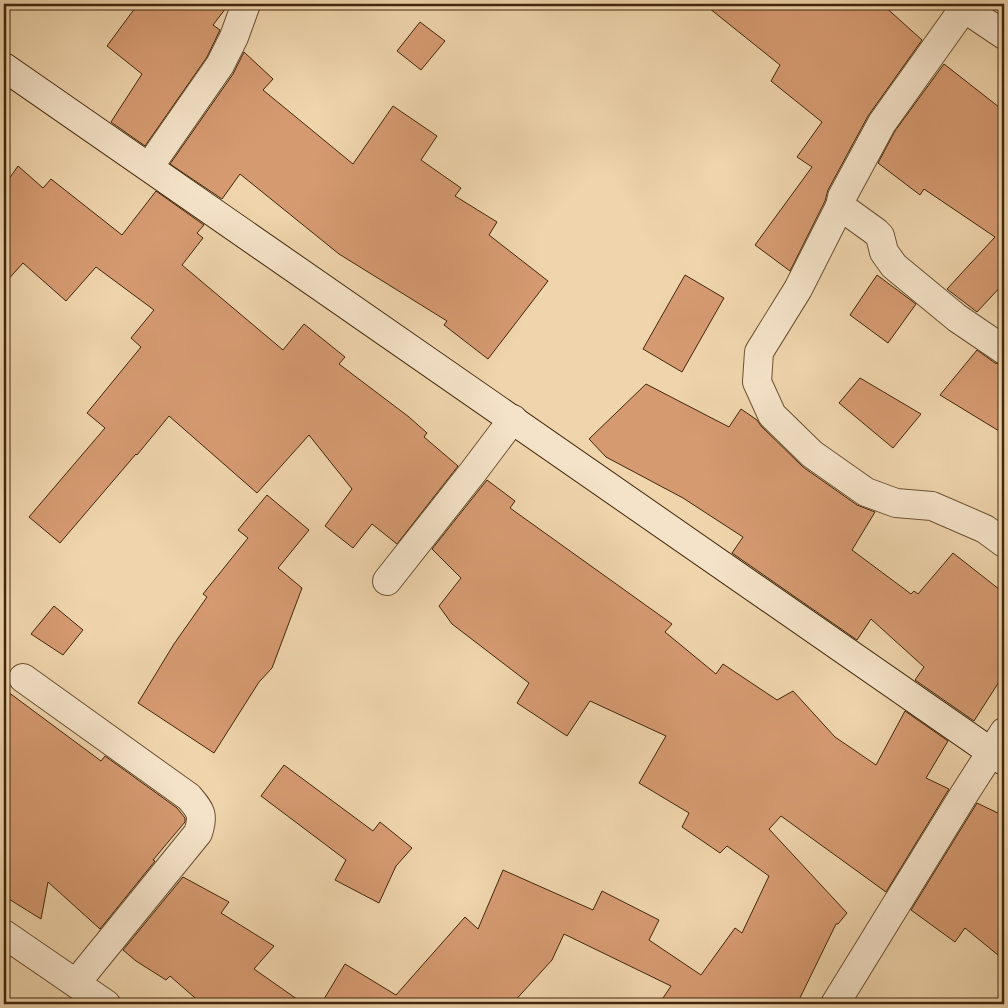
<svg xmlns="http://www.w3.org/2000/svg" width="1008" height="1008" viewBox="0 0 1008 1008" font-family="'EB Garamond',serif">
  <style>
    .building { fill: #d69a71; stroke: #41270a }
    .lines { fill: none; stroke-linecap: round; stroke-linejoin: round }
    .street-casing { stroke: #6c5232; stroke-width: 30 }
    .secondary-casing { stroke: #41270a; stroke-width: 30 }
    .street { stroke: #f5e3c9; stroke-width: 28 }
    .secondary { stroke: #f5e3c9; stroke-width: 28 }
  </style>
  <rect width="100%" height="100%" fill="#efd4ac"/>
  <filter id="stains"><feTurbulence type="fractalNoise" baseFrequency=".004" numOctaves="4"/><feColorMatrix values="0 0 0 0 .2 0 0 0 0 .09 0 0 0 0 .02 0 0 0 .5 -.17"/></filter>
  <radialGradient id="worn" r=".72"><stop offset=".6" stop-color="#630" stop-opacity="0"/><stop offset="1" stop-color="#630" stop-opacity=".3"/></radialGradient>
  <g class="building">
    <path d="M 138,4 L 229,4 L 213,25 L 220,30 L 207,57 L 145,146 L 111,122 L 142,74 L 107,46 Z"/>
    <path d="M 704,4 L 882,4 L 922,40 L 868,116 L 828,190 L 825,201 L 790,271 L 755,245 L 812,167 L 797,157 L 822,122 L 771,81 L 780,65 Z"/>
    <path d="M 420,22 L 445,41 L 421,70 L 397,51 Z"/>
    <path d="M 244,52 L 273,79 L 263,90 L 353,164 L 393,106 L 437,136 L 421,160 L 461,188 L 455,196 L 497,222 L 489,235 L 548,281 L 488,359 L 444,325 L 447,321 L 339,254 L 240,174 L 222,199 L 170,164 L 233,74 Z"/>
    <path d="M 944,64 L 1004,111 L 1004,283 L 977,312 L 947,289 L 995,237 L 924,189 L 920,195 L 878,163 L 895,131 Z"/>
    <path d="M 18,166 L 43,188 L 51,179 L 122,235 L 156,191 L 204,225 L 197,233 L 203,238 L 182,265 L 283,350 L 304,324 L 345,357 L 339,364 L 409,417 L 427,433 L 424,437 L 458,466 L 397,544 L 372,524 L 353,548 L 325,526 L 352,489 L 309,435 L 257,493 L 169,416 L 137,455 L 136,454 L 60,543 L 29,517 L 105,428 L 87,413 L 141,347 L 131,338 L 154,310 L 96,267 L 66,301 L 23,263 L 4,284 L 4,186 Z"/>
    <path d="M 685,275 L 724,298 L 682,372 L 643,349 Z"/>
    <path d="M 877,275 L 916,304 L 888,343 L 850,315 Z"/>
    <path d="M 977,350 L 995,363 L 1004,365 L 1004,434 L 940,395 Z"/>
    <path d="M 860,378 L 921,414 L 893,448 L 839,403 Z"/>
    <path d="M 646,384 L 729,427 L 741,409 L 757,420 L 761,426 L 803,467 L 857,505 L 875,512 L 852,550 L 911,594 L 914,591 L 918,594 L 953,553 L 1004,593 L 1004,674 L 974,721 L 915,680 L 924,667 L 871,619 L 857,640 L 732,553 L 743,537 L 683,498 L 606,457 L 589,439 Z"/>
    <path d="M 487,480 L 515,501 L 510,508 L 672,624 L 665,632 L 716,674 L 723,664 L 777,700 L 793,691 L 835,737 L 876,765 L 905,711 L 948,741 L 926,778 L 949,789 L 886,892 L 781,816 L 769,829 L 847,913 L 838,924 L 836,924 L 797,1004 L 659,1004 L 671,986 L 564,934 L 552,960 L 512,1004 L 321,1004 L 345,964 L 396,995 L 465,917 L 478,929 L 503,870 L 593,910 L 602,891 L 659,920 L 649,940 L 701,975 L 735,928 L 742,933 L 769,876 L 727,846 L 720,853 L 682,827 L 689,813 L 639,783 L 666,736 L 590,701 L 567,736 L 517,703 L 529,683 L 452,624 L 439,606 L 461,578 L 432,549 Z"/>
    <path d="M 267,495 L 309,530 L 278,568 L 302,588 L 272,668 L 259,682 L 214,753 L 138,703 L 174,644 L 207,597 L 203,594 L 248,538 L 238,530 Z"/>
    <path d="M 54,606 L 83,630 L 63,655 L 31,634 Z"/>
    <path d="M 4,689 L 101,761 L 105,756 L 177,808 L 185,818 L 185,822 L 153,860 L 155,861 L 100,929 L 48,882 L 41,919 L 4,896 Z"/>
    <path d="M 284,765 L 373,831 L 380,822 L 412,848 L 396,866 L 379,903 L 335,880 L 346,860 L 261,796 Z"/>
    <path d="M 977,803 L 1004,816 L 1004,960 L 965,928 L 955,942 L 911,910 Z"/>
    <path d="M 183,877 L 229,902 L 221,913 L 274,946 L 254,969 L 304,1004 L 202,1004 L 170,976 L 166,980 L 136,961 L 123,950 Z"/>
  </g>
  <g class="lines">
    <defs>
      <g id="street">
        <path d="M 958,4 L 1004,35"/>
        <path d="M 964,8 L 882,123 L 842,197 L 840,206 L 798,289 L 759,352 L 757,382 L 772,415 L 812,454 L 866,492 L 896,503 L 932,506 L 985,529 L 1004,543"/>
        <path d="M 149,167 L 220,65 L 234,37 L 246,4"/>
        <path d="M 840,206 L 876,232 L 880,236 L 884,252 L 894,266 L 957,318 L 1004,350"/>
        <path d="M 387,581 L 473,472 L 513,419"/>
        <path d="M 23,678 L 189,797 C 201,811 204,815 198,833 L 76,983"/>
        <path d="M 4,934 L 106,1004"/>
        <path d="M 835,1004 L 963,796 L 1004,732"/>
      </g>
      <path id="secondary" d="M 4,67 L 1004,761"/>
    </defs>
    <use href="#street" class="street-casing"/>
    <use href="#secondary" class="secondary-casing"/>
    <use href="#street" class="street"/>
    <use href="#secondary" class="secondary"/>
  </g>
  <rect width="1008" height="1008" fill="none" stroke="#efd4ac" stroke-width="20"/>
  <rect x="5" y="5" width="998" height="998" fill="none" stroke="#41270a" stroke-width="2.5"/>
  <rect x="10" y="10" width="988" height="988" fill="none" stroke="#41270a"/>
  <rect width="100%" height="100%" filter="url(#stains)"/>
  <rect width="100%" height="100%" fill="url(#worn)"/>
</svg>
